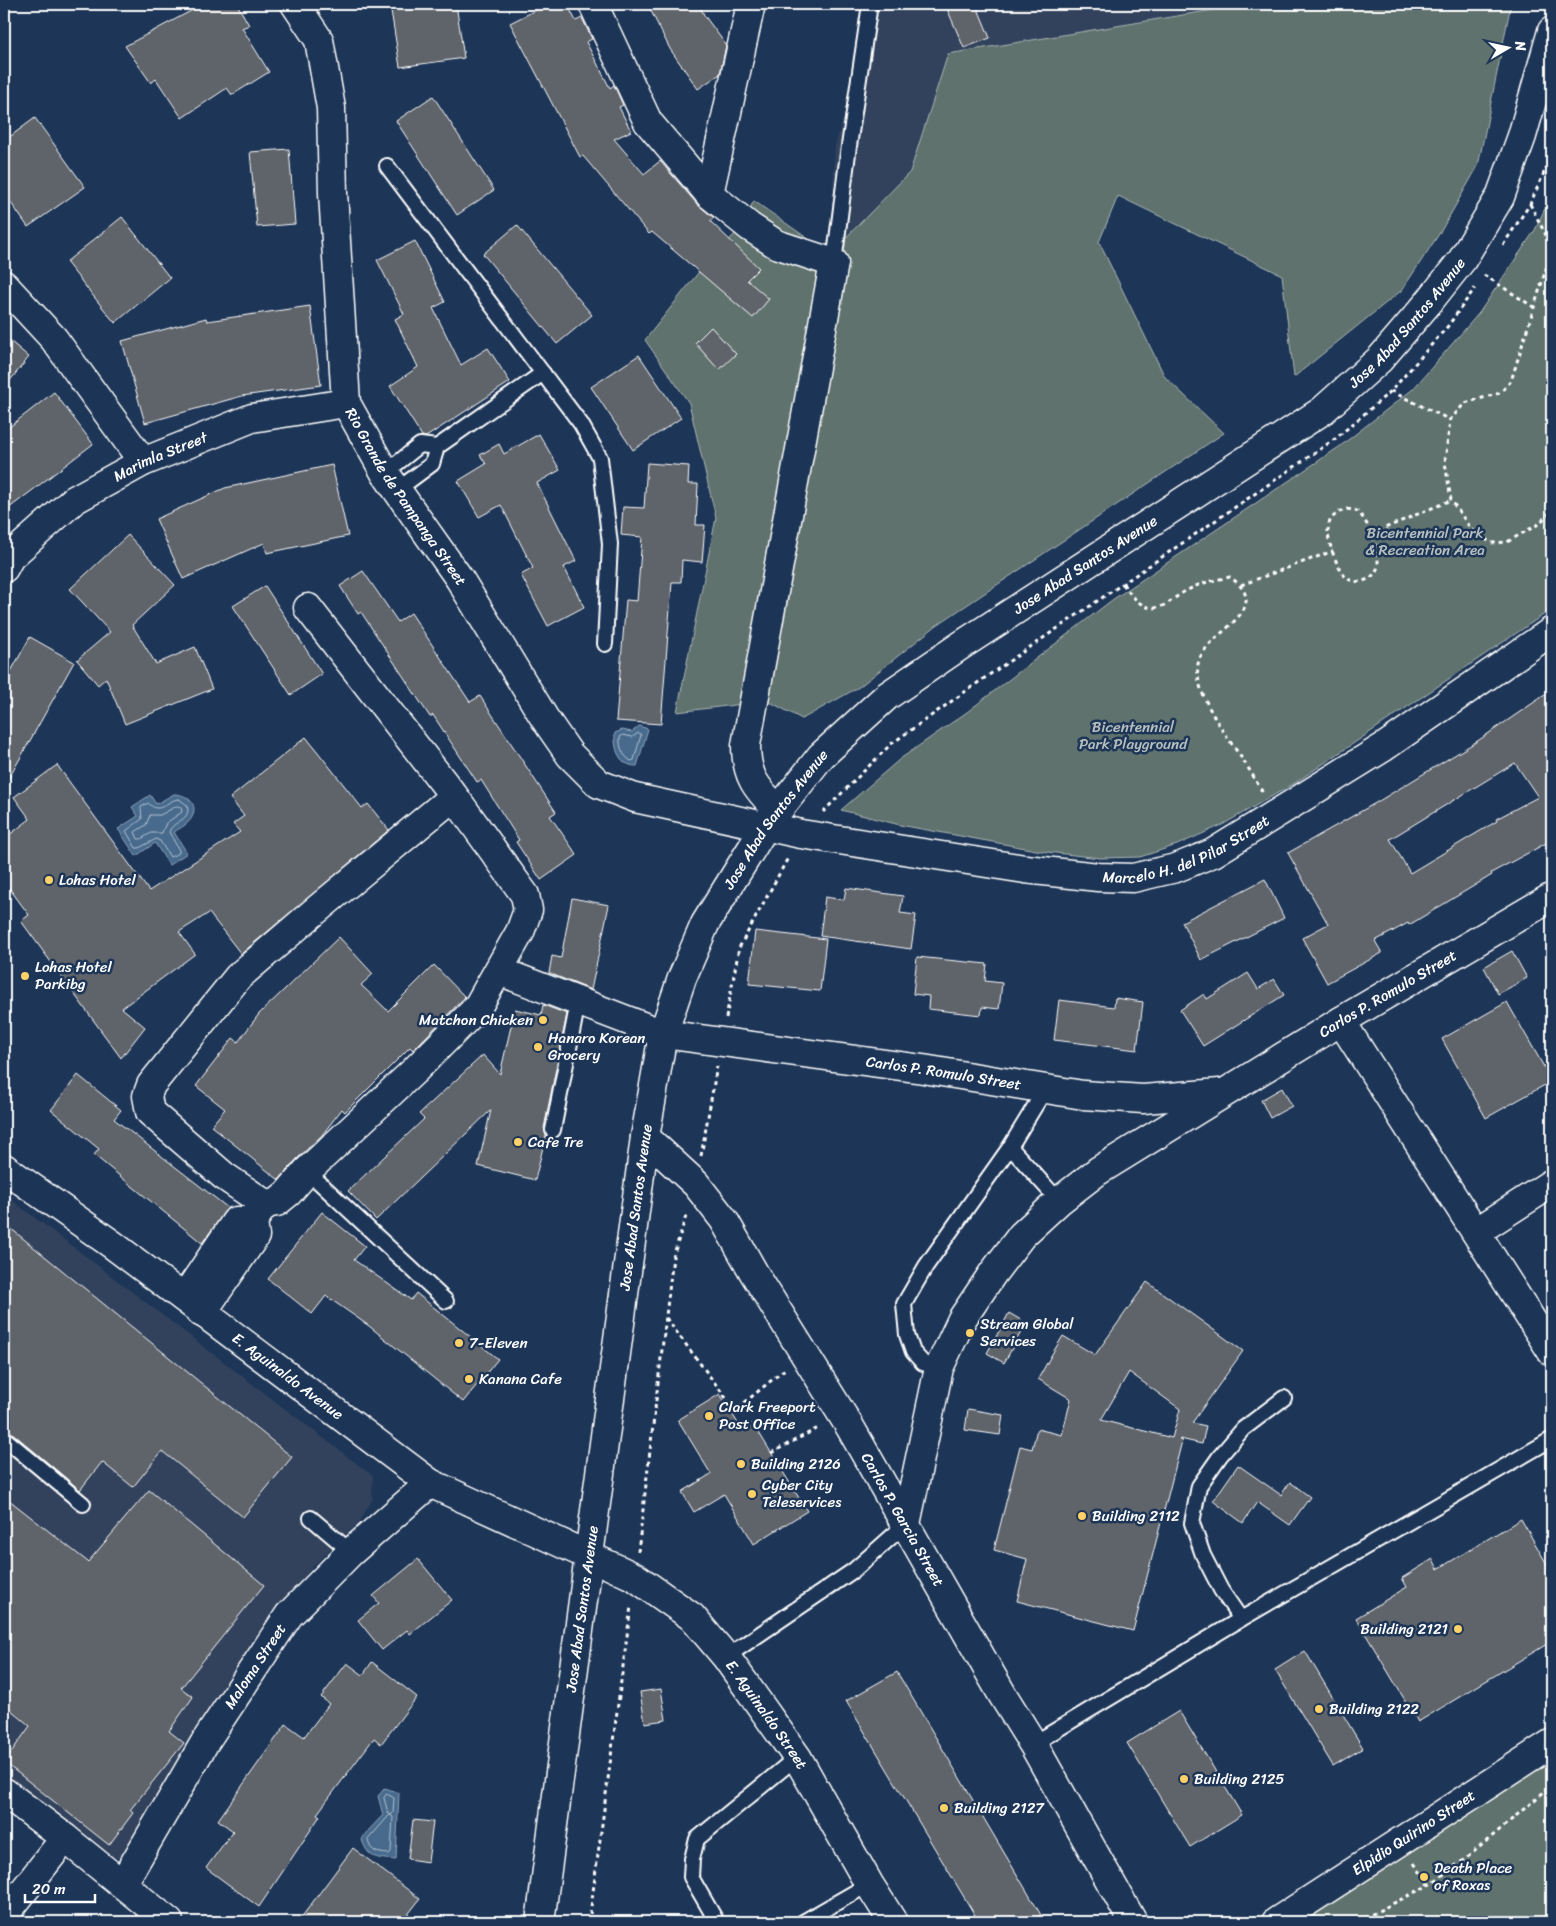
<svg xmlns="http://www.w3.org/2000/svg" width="1556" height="1926" viewBox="0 0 1556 1926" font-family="Sriracha,sans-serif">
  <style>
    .built { fill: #30435d }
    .green { fill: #5e726e; stroke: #aeb8b6 }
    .water { fill: #466a8d; stroke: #90a6bb }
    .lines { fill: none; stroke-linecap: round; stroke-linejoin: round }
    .shore { stroke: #b5c3d1; stroke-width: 1 }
    .building { fill: #5e646a; stroke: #fff; fill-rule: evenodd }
    .lane-casing { stroke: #fff; stroke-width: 18 }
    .street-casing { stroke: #fff; stroke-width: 31 }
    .secondary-casing { stroke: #fff; stroke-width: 31 }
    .path { stroke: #fff; stroke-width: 3; stroke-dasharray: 4 4; stroke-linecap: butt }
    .lane { stroke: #1d3557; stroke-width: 14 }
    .street { stroke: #1d3557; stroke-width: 28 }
    .secondary { stroke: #1d3557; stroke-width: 28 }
    .poi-dot { fill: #ffd166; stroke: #1d3557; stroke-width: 2 }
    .labels { text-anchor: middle; stroke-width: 5; stroke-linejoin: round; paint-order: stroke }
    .street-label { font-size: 15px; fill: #fff; stroke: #1d3557 }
    .park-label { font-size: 15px; fill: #b7c0be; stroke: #1d3557 }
    .poi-label { font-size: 15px; fill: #fff; stroke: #1d3557; text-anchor: start }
  </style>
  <rect width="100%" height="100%" fill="#1d3557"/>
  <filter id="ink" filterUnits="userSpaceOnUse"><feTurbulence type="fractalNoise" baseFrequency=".02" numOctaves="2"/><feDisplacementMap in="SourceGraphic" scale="10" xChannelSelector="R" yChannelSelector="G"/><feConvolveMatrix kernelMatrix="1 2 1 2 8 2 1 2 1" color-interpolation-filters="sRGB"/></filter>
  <g filter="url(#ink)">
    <g class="built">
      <path d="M 865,4 L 1249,4 L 948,54 L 910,172 L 830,254 L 835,145 L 844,117 L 857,53 Z"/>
      <path d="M 4,1194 L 373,1476 L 372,1500 L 360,1521 L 315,1564 L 253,1640 L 137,1838 L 129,1851 L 118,1858 L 108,1856 L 4,1773 Z"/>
    </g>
    <g class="green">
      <path d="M 1249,4 L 1511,4 L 1478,166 L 1441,231 L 1402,290 L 1294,377 L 1282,275 L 1118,196 L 1099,242 L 1165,377 L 1224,433 L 937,625 L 859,687 L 802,719 L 768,701 L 677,712 L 716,518 L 689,403 L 645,340 L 702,268 L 735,234 L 754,201 L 830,254 L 910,172 L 948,54 Z"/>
      <path d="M 1552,193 L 1552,609 L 1295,783 L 1222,825 L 1177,845 L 1140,857 L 1100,858 L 1047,852 L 900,825 L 841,810 L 900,759 L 967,712 L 1112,600 L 1339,447 L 1413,389 L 1479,313 L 1535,230 Z"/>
      <path d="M 1552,1753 L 1552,1922 L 1296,1922 Z"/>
    </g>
    <g class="water">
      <path d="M 639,726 L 648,729 L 637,766 C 619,766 614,749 615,733 L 622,730 L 632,732 Z"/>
      <path d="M 174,794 C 186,794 199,803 192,817 C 189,824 180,828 174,832 L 187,853 L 169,865 L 155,843 L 136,856 L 118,829 L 138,816 L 132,807 L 150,795 L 156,804 Z"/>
      <path d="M 385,1788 L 399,1793 L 396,1860 C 377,1858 369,1860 362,1840 L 365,1834 L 383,1815 L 378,1796 Z"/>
    </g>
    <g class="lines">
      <g class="shore">
        <path d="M 639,733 L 641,735 L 634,760 L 631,761 C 623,756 619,747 620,737 L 623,735 L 632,737 Z"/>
        <path d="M 179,799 L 187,805 C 192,821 173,820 169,832 L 179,850 L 179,853 L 170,857 L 160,841 L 156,839 L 139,848 L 136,848 L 126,831 L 142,819 L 141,807 L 148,803 C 161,816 165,800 179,799 Z"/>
        <path d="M 177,806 L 181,807 L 182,812 L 166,823 L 162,833 L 151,833 L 141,839 L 138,839 L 135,832 L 146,825 L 150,815 L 160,815 Z"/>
        <path d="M 387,1794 L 394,1798 L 393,1813 L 391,1815 L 388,1813 L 384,1798 Z"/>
        <path d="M 390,1815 L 393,1817 L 391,1852 L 389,1854 C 377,1853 370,1852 368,1840 Z"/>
      </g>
    </g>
    <g class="building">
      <path d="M 204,4 L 237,4 L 249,25 L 242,28 L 269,72 L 232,95 L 227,88 L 182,118 L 156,79 L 151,83 L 125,46 Z"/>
      <path d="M 390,4 L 456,4 L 464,58 L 400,67 Z"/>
      <path d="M 548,4 L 567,4 L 576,21 L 582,18 L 592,39 L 586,42 L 610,88 L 614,85 L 623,105 L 619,107 L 631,131 L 614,139 L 644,174 L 660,161 L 697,204 L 714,218 L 710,221 L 759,268 L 747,280 L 769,299 L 753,318 L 652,232 L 649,234 L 583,156 L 580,157 L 510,23 Z"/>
      <path d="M 661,4 L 699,4 L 704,15 L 726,45 L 720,74 L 698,89 L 670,49 L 650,9 Z"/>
      <path d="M 945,4 L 976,4 L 990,38 L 964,48 Z"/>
      <path d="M 433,96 L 494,190 L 457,215 L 396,121 Z"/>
      <path d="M 35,118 L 85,187 L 28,227 L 4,193 L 4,141 Z"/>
      <path d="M 289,149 L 295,224 L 257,227 L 250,152 Z"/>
      <path d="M 122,217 L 170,278 L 115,323 L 66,262 Z"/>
      <path d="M 517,225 L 592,315 L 557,344 L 483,254 Z"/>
      <path d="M 415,241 L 445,302 L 433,308 L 461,365 L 488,348 L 510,382 L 426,437 L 422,436 L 390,386 L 418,367 L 395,319 L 404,314 L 377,260 Z"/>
      <path d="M 310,306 L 321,385 L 242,396 L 145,423 L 122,341 L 206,318 L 207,321 Z"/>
      <path d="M 711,327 L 736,354 L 719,370 L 695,343 Z"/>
      <path d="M 4,336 L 29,357 L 4,388 Z"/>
      <path d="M 639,355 L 681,418 L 633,450 L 591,387 Z"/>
      <path d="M 54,392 L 93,444 L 4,512 L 4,428 L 8,428 Z"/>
      <path d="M 539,434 L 560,470 L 537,483 L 576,561 L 564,567 L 584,607 L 548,626 L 521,575 L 533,568 L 501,505 L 479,517 L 458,481 L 486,464 L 480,455 L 499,444 L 504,454 Z"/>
      <path d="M 647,463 L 689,466 L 688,484 L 698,484 L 696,525 L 705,525 L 702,562 L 682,560 L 681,582 L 672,582 L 661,724 L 616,721 L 626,600 L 637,601 L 642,537 L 621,535 L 623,507 L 644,508 Z"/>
      <path d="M 332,465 L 348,536 L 267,553 L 264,543 L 183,579 L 156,519 L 225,488 Z"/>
      <path d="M 128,535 L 175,585 L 132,625 L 156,664 L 195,647 L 212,689 L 125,724 L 106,678 L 98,685 L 77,660 L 110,632 L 70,589 Z"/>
      <path d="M 363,571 L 398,622 L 411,613 L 470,702 L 480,696 L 556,812 L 550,816 L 577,855 L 541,880 L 516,842 L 519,840 L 481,780 L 477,782 L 433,715 L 430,717 L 361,612 L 358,614 L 340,586 Z"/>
      <path d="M 265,586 L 322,674 L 291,695 L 233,606 Z"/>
      <path d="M 30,637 L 74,662 L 4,787 L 4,684 Z"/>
      <path d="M 1552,690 L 1552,840 L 1491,873 L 1492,875 L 1409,925 L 1408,923 L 1375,941 L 1382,953 L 1327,983 L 1302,938 L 1328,924 L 1288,853 L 1379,801 L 1479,740 ZM 1515,763 L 1538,797 L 1496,819 L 1497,821 L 1410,873 L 1390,839 Z"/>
      <path d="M 306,737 L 362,808 L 368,804 L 389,830 L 241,954 L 209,913 L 179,932 L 195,954 L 122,1008 L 145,1027 L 121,1058 L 21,921 L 29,915 L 4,881 L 4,839 L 30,819 L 14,797 L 57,765 L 149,891 L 240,832 L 233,824 L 244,816 L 230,798 Z"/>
      <path d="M 1265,879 L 1284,918 L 1201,960 L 1182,922 Z"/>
      <path d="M 846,888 L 903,896 L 900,913 L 916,915 L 911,949 L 820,936 L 825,897 L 844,900 Z"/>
      <path d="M 572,898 L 609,905 L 591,990 L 549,973 L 552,956 L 561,958 Z"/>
      <path d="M 755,931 L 826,939 L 820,991 L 749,984 Z"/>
      <path d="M 339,937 L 373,974 L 361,985 L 388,1011 L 434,965 L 465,997 L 413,1050 L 410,1047 L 345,1112 L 342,1109 L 322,1135 L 296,1160 L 279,1180 L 211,1126 L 225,1109 L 196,1086 L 233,1038 L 238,1042 L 259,1014 Z"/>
      <path d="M 1512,951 L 1527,978 L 1498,994 L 1484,967 Z"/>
      <path d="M 917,957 L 987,964 L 985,981 L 1002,983 L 999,1009 L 982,1007 L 981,1015 L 928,1009 L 929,996 L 913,994 Z"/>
      <path d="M 1248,973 L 1258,989 L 1274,979 L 1284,995 L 1203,1046 L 1180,1010 L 1204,994 L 1207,999 Z"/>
      <path d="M 1115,998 L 1143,1002 L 1137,1050 L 1054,1040 L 1059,1000 L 1114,1007 Z"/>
      <path d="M 1507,1002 L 1552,1081 L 1486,1118 L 1442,1039 Z"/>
      <path d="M 543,1005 L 567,1014 L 544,1128 L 546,1135 L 535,1180 L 478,1166 L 491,1110 L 376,1220 L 348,1191 L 424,1119 L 419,1114 L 483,1055 L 500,1074 L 515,1009 L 541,1015 Z"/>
      <path d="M 78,1075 L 121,1110 L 114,1119 L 228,1208 L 202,1243 L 94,1155 L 99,1149 L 51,1110 Z"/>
      <path d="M 1282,1088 L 1292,1106 L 1270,1118 L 1261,1100 Z"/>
      <path d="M 322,1212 L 365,1246 L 354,1260 L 411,1300 L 416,1293 L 498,1359 L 463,1402 L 369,1326 L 326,1296 L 312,1314 L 268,1279 Z"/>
      <path d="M 4,1223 L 292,1457 L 243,1517 L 162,1451 L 133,1487 L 102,1462 L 80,1490 L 10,1431 L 4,1429 Z"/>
      <path d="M 1147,1282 L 1243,1351 L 1192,1423 L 1206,1426 L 1202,1444 L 1180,1439 L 1179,1440 L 1182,1441 L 1133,1631 L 1017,1601 L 1027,1559 L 994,1550 L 1020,1446 L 1032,1449 L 1037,1429 L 1062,1435 L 1071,1399 L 1038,1379 L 1052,1354 L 1063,1336 L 1095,1355 ZM 1129,1372 L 1180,1409 L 1172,1438 L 1101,1420 Z"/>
      <path d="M 1009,1313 L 1026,1323 L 1004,1363 L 987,1353 Z"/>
      <path d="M 720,1394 L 742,1430 L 753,1423 L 807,1511 L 754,1544 L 724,1494 L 694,1512 L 682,1492 L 711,1474 L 678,1420 Z"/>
      <path d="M 968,1409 L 1003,1415 L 1000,1435 L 965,1430 Z"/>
      <path d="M 1238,1465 L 1281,1495 L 1290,1482 L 1310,1497 L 1290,1525 L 1257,1502 L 1243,1523 L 1213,1501 Z"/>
      <path d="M 149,1490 L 264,1585 L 181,1688 L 193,1697 L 169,1731 L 184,1743 L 130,1810 L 133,1813 L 109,1845 L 4,1762 L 30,1726 L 4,1704 L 4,1496 L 88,1562 Z"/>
      <path d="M 1521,1519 L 1552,1573 L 1552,1641 L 1418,1722 L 1356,1618 L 1407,1587 L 1402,1578 L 1433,1559 L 1438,1569 Z"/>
      <path d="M 418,1559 L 452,1600 L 410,1634 L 407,1630 L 382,1650 L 358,1620 L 379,1603 L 373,1596 Z"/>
      <path d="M 1305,1651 L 1363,1748 L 1333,1766 L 1275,1670 Z"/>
      <path d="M 372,1662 L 417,1697 L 381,1744 L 374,1738 L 317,1814 L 320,1816 L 259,1907 L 206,1868 L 233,1831 L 218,1820 L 286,1724 L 304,1737 L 329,1704 L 321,1697 L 347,1663 L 363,1675 Z"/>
      <path d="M 897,1672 L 1041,1915 L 1027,1922 L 979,1922 L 846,1701 Z"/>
      <path d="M 661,1689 L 666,1720 L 645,1723 L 640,1692 Z"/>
      <path d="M 1179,1711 L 1242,1815 L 1190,1847 L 1127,1743 Z"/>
      <path d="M 413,1820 L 433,1822 L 428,1862 L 408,1859 Z"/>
      <path d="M 353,1848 L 420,1899 L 402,1922 L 298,1922 Z"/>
    </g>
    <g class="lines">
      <defs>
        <g id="lane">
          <path d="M 387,166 L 581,424 L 600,458 L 610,544 L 605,644"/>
          <path d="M 834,263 L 848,153 L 870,4"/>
          <path d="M 385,473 L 420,445 L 437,447"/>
          <path d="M 397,490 L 432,464 L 437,447 L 543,373"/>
          <path d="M 553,1130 L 578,1002"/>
          <path d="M 1010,1147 L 1059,1201"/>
          <path d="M 307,1171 L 446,1301"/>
          <path d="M 939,1368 L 923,1363 L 913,1352 L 907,1335 L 904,1304 L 926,1266 L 1010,1147 L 1046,1088"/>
          <path d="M 4,1438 L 83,1504"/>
          <path d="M 311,1518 L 351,1552"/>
          <path d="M 1241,1619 L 1221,1590 L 1203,1555 L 1192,1523 L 1199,1486 L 1220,1456 L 1243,1429 L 1284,1398"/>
          <path d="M 726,1657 L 854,1570 L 906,1524"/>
          <path d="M 1033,1744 L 1241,1619 L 1552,1439"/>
          <path d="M 717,1922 L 691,1877 L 692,1859 L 697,1839 L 797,1757"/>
          <path d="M 803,1922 L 869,1884"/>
        </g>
        <g id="street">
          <path id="s1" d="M 295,4 L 319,40 L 331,108 L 333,193 L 346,403 L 385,473 L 459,578 L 545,719 L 570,755 L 599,784 L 635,798 L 801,834 L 1025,869 L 1098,877 L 1133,878 L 1176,868 L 1213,853 L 1384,747 L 1552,631"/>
          <path d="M 593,4 L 648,122 L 709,194 L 750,227 L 776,244 L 834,263 L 746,745 C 746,776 756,788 777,809"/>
          <path d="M 709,194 L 751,4"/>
          <path d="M 4,285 L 54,339 L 143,462"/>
          <path id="s2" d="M 4,568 L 10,557 L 74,500 L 143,462 L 252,418 L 346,403"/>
          <path d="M 308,608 L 454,796 L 525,895 L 528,910 L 520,932 L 477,1008 L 414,1071 L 307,1171 L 288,1193 L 277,1202 L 265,1204 L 224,1176 L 150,1112 L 147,1096 L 151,1085 L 238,977 L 314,912 L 454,796"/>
          <path id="s3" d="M 499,971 L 663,1034 L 923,1069 L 1083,1095 L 1143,1099 L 1220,1093"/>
          <path d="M 1341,1021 L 1552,1352"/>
          <path id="s4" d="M 645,1137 L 696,1184 L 724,1220 L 754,1273 L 850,1427 L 1002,1694 L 1033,1744 L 1133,1922"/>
          <path id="s5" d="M 4,1168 L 113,1245 L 430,1483 L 635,1577 L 692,1617 L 726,1657 L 797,1757 L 869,1884 L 893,1922"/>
          <path d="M 1476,1232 L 1552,1183"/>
          <path d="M 184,1298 L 236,1221 L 253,1221"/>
          <path d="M 202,1313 L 255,1236 L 253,1221 L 265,1204"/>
          <path id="s6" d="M 906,1524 L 939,1368 L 962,1319 L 993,1273 L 1022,1235 L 1059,1201 L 1098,1171 L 1341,1021 L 1552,897"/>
          <path d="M 4,1792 L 65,1838 L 169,1922"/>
          <path id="s7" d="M 123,1883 L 205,1742 L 289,1615 L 351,1552 L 430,1483"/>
          <path d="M 4,1916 L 65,1838"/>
          <path id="s8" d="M 1276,1922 L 1552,1743"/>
        </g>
        <g id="secondary">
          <path id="s9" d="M 540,1922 L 645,1137 L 663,1034 L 682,978 L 705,924 L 765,827 L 821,756 L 887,696 L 960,646 L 1322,411 L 1380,359 L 1428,303 L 1462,260 L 1500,197 L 1522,136 L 1552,31"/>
        </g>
      </defs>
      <use href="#lane" class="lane-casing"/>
      <use href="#street" class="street-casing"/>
      <use href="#secondary" class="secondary-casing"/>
      <g class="path">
        <path d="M 1530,204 L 1552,247"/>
        <path d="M 1503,245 L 1530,204 L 1552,155"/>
        <path d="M 1552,261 L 1547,266 L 1511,381 L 1500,393 L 1465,403 L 1450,420 L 1445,462 L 1451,500 L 1471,529 L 1491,543 L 1507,542 L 1537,525 L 1552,511"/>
        <path d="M 1484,275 L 1535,308"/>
        <path d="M 1391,391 L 1450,420"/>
        <path d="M 1347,509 C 1349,510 1352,509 1355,510 C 1368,517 1382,556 1377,569 C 1373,580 1358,585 1348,579 C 1339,574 1327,541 1328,530 C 1328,518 1337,512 1347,509 Z"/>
        <path d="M 1371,534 L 1451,500"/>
        <path d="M 1123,584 C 1131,595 1143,612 1159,607 C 1168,605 1177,595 1186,591 C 1199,583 1215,580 1230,577 C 1278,611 1204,632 1198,664 C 1193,694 1229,739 1245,763 C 1251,772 1257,783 1263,793"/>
        <path d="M 1241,585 L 1333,551"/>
        <path d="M 823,812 L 891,744 L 986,677 L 1335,439 L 1391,391 L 1448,326 L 1475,288"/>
        <path d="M 726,1018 L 739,948 L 789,856"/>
        <path d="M 701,1156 L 717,1066"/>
        <path d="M 666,1318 L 735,1410"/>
        <path d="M 732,1413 L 785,1369"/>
        <path d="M 771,1453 L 820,1427"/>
        <path d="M 638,1552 L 673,1257 L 687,1213"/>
        <path d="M 1414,1863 L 1429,1885"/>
        <path d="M 589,1922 L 631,1606"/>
        <path d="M 1357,1922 L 1429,1885 L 1469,1856 L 1552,1785"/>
      </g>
      <use href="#lane" class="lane"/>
      <use href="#street" class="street"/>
      <use href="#secondary" class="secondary"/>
    </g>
  </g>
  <g class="poi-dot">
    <circle cx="49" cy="880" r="5"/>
    <circle cx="25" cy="976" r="5"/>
    <circle cx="543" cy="1020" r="5"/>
    <circle cx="538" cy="1047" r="5"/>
    <circle cx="518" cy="1142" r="5"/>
    <circle cx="970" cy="1333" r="5"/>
    <circle cx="459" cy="1343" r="5"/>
    <circle cx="469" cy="1379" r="5"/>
    <circle cx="709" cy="1416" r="5"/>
    <circle cx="741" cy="1464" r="5"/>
    <circle cx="752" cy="1494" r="5"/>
    <circle cx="1082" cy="1516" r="5"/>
    <circle cx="1458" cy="1629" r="5"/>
    <circle cx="1319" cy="1709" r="5"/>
    <circle cx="1184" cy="1779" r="5"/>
    <circle cx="944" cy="1808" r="5"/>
    <circle cx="1424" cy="1877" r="5"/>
  </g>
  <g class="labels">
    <g class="street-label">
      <text dy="5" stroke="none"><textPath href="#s9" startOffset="1951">Jose Abad Santos Avenue</textPath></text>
      <text dy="5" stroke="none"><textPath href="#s2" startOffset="195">Marimla Street</textPath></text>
      <text dy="5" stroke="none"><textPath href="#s1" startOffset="519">Rio Grande de Pampanga Street</textPath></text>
      <text dy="5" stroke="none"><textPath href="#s9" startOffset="1546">Jose Abad Santos Avenue</textPath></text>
      <text dy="5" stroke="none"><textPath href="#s9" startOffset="1141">Jose Abad Santos Avenue</textPath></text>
      <text dy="5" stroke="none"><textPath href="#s1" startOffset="1469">Marcelo H. del Pilar Street</textPath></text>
      <text dy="5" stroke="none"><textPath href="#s6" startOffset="756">Carlos P. Romulo Street</textPath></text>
      <text dy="5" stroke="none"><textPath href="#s3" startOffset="459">Carlos P. Romulo Street</textPath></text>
      <text dy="5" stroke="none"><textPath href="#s9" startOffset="721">Jose Abad Santos Avenue</textPath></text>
      <text dy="5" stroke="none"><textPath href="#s5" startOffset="352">E. Aguinaldo Avenue</textPath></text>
      <text dy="5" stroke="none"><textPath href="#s4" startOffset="464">Carlos P. Garcia Street</textPath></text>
      <text dy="5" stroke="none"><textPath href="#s9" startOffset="316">Jose Abad Santos Avenue</textPath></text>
      <text dy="5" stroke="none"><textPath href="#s7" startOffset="254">Maloma Street</textPath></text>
      <text dy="5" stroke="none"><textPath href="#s5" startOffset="948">E. Aguinaldo Street</textPath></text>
      <text dy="5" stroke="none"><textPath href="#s8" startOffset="164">Elpidio Quirino Street</textPath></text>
    </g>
    <g class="park-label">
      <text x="1425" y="538">Bicentennial Park<tspan x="1425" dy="17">&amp; Recreation Area</tspan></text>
      <text x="1133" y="732">Bicentennial<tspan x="1133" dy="17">Park Playground</tspan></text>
    </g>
    <g class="poi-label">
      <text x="59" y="885">Lohas Hotel</text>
      <text x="35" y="972">Lohas Hotel<tspan x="35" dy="17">Parkibg</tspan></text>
      <text x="533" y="1025" text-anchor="end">Matchon Chicken</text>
      <text x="548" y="1043">Hanaro Korean<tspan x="548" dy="17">Grocery</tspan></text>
      <text x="528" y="1147">Cafe Tre</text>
      <text x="980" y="1329">Stream Global<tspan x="980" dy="17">Services</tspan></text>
      <text x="469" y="1348">7-Eleven</text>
      <text x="479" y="1384">Kanana Cafe</text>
      <text x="719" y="1412">Clark Freeport<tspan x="719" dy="17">Post Office</tspan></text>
      <text x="751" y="1469">Building 2126</text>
      <text x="762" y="1490">Cyber City<tspan x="762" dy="17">Teleservices</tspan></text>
      <text x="1092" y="1521">Building 2112</text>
      <text x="1448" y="1634" text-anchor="end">Building 2121</text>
      <text x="1329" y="1714">Building 2122</text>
      <text x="1194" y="1784">Building 2125</text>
      <text x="954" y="1813">Building 2127</text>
      <text x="1434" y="1873">Death Place<tspan x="1434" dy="17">of Roxas</tspan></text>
    </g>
  </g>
  <rect width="1556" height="1926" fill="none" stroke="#1d3557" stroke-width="20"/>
  <rect x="10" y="10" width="1536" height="1906" fill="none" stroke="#fff" stroke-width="2" filter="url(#ink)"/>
  <g transform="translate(1508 48) rotate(81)" stroke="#1d3557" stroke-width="4" paint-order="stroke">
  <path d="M0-4L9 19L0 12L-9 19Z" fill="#ffffff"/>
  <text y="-8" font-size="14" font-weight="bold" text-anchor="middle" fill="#ffffff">N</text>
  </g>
  <path d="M25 1894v8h70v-8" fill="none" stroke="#ffffff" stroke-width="2.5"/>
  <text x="32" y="1894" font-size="15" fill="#ffffff" stroke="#1d3557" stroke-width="4" paint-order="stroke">20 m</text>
</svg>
